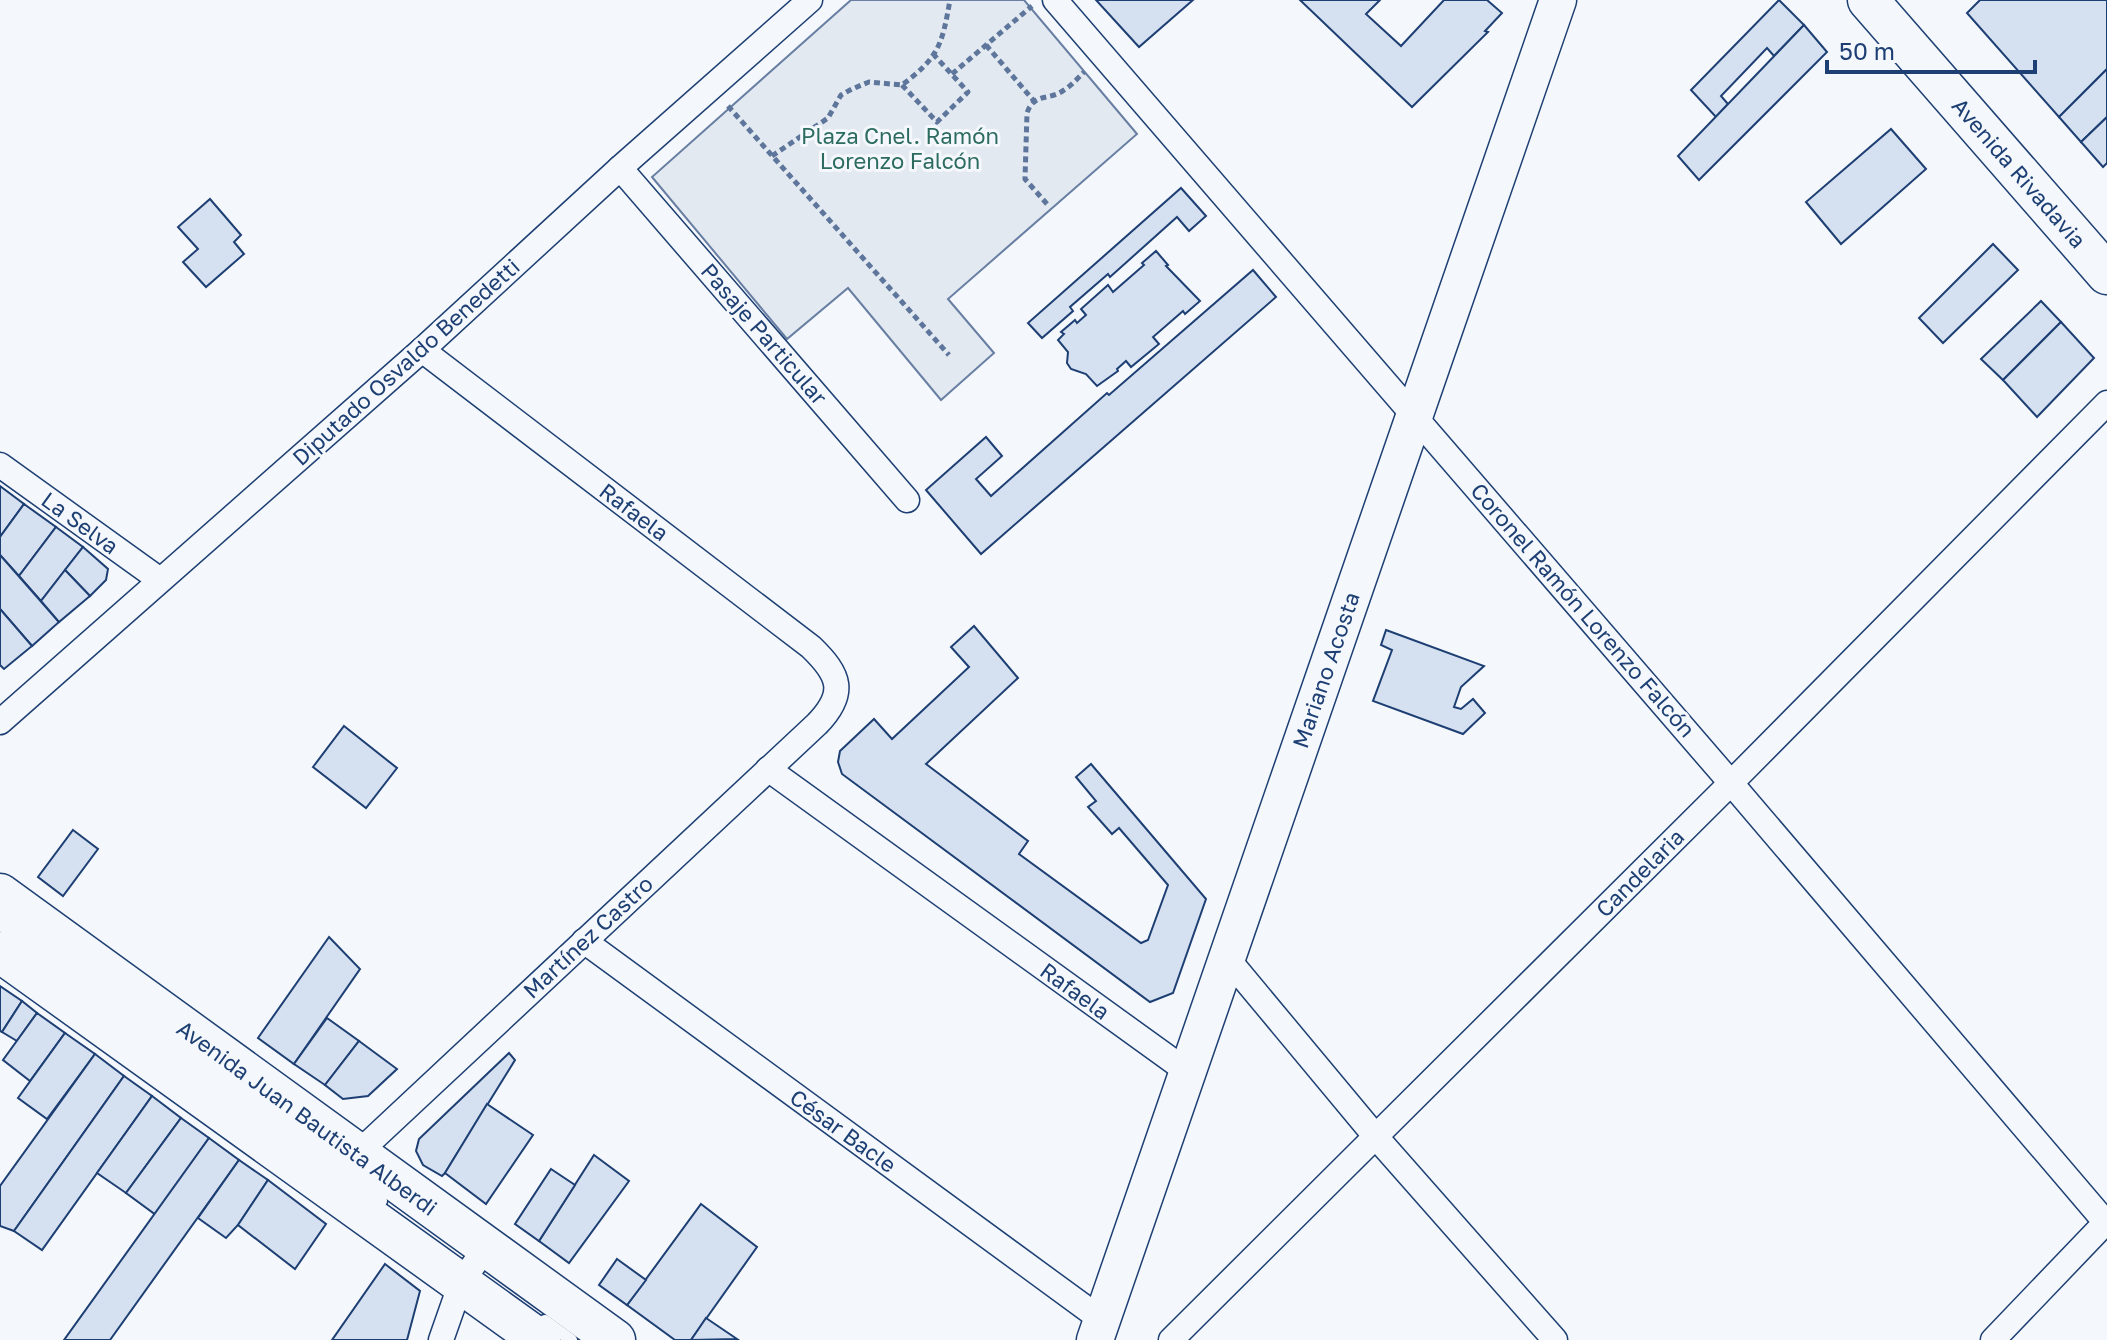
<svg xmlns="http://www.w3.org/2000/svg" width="2107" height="1340" viewBox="0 0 2107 1340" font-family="'Golos Text',sans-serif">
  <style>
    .green { fill: #e3e9f0; stroke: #687fa3; stroke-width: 2 }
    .building { fill: #d5e0f0; stroke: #1d3f73; stroke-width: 2 }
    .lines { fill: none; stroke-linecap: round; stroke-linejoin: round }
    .lane-casing { stroke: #1d3f73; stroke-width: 15 }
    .street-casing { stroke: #1d3f73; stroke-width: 27 }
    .secondary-casing { stroke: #1d3f73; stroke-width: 39 }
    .primary-casing { stroke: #1d3f73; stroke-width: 43 }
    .path { stroke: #5e769c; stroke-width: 5; stroke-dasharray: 6 4; stroke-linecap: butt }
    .lane { stroke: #f4f7fb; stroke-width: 12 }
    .street { stroke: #f4f7fb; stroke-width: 24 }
    .secondary { stroke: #f4f7fb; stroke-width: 36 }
    .primary { stroke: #f4f7fb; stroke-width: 40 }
    .labels { text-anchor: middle; stroke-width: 6; stroke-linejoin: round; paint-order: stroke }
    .park-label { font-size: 22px; fill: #2c6c60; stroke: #f4f7fb }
    .street-label { font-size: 22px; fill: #1d3f73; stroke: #f4f7fb }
  </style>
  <rect width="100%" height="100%" fill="#f4f7fb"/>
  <path class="green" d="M 851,0 L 1024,0 L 1137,134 L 948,299 L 994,353 L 941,400 L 848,288 L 787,339 L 652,177 Z"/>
  <g class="building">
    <path d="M 1096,0 L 1193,0 L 1139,47 Z"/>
    <path d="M 1300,0 L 1380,0 L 1366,14 L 1401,46 L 1444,0 L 1487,0 L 1502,13 L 1485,31 L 1488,32 L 1412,107 Z"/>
    <path d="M 1779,0 L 1804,25 L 1774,56 L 1767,48 L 1721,96 L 1728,104 L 1716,117 L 1691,90 Z"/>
    <path d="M 1980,0 L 2107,0 L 2107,69 L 2059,117 L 1967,13 Z"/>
    <path d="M 1804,25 L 1827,52 L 1699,180 L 1678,156 Z"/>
    <path d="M 2107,69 L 2107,117 L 2081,142 L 2059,117 Z"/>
    <path d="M 2107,117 L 2107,163 L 2103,167 L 2081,142 Z"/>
    <path d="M 1891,129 L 1926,169 L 1841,244 L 1806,202 Z"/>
    <path d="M 1181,188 L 1206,216 L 1189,231 L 1177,217 L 1110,277 L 1108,274 L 1070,307 L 1073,311 L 1042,338 L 1028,323 Z"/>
    <path d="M 210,199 L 241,235 L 234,242 L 244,254 L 206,287 L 183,262 L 198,249 L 178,227 Z"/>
    <path d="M 1993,244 L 2018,270 L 1943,343 L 1919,318 Z"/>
    <path d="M 1156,251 L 1168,265 L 1166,266 L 1200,301 L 1185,314 L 1183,311 L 1153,337 L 1159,344 L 1131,367 L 1126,361 L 1117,369 L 1118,371 L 1097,386 L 1086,374 L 1071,369 L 1067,363 L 1068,352 L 1058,340 L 1064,334 L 1061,332 L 1075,320 L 1077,323 L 1086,315 L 1081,309 L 1108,285 L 1113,292 L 1144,265 L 1142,263 Z"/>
    <path d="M 1253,270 L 1276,297 L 981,554 L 926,490 L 986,437 L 1002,456 L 976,479 L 991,496 L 1107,393 L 1109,395 Z"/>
    <path d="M 2041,301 L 2061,322 L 2003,380 L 1981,359 Z"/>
    <path d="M 2061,322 L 2094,358 L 2037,417 L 2003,380 Z"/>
    <path d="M 0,486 L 24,504 L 0,537 Z"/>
    <path d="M 24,504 L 56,527 L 19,576 L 0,555 L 0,537 Z"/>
    <path d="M 56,527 L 83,547 L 41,601 L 19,576 Z"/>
    <path d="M 83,547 L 108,569 L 106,580 L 90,596 L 65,570 Z"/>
    <path d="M 0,555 L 59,622 L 32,646 L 0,609 Z"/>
    <path d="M 65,570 L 90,596 L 59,622 L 41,601 Z"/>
    <path d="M 0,609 L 32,646 L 4,669 L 0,665 Z"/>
    <path d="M 974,626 L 1018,678 L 926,764 L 1028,841 L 1019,854 L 1141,943 L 1148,940 L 1168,885 L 1119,828 L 1112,834 L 1088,807 L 1096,801 L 1076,777 L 1091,764 L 1206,899 L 1173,993 L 1150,1002 L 842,774 L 838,762 L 840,751 L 874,719 L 892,739 L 969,667 L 951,647 Z"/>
    <path d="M 1386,630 L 1484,666 L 1461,687 L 1454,707 L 1461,709 L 1473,699 L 1485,713 L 1463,734 L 1373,701 L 1392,650 L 1381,645 Z"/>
    <path d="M 344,726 L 397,768 L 366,808 L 313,767 Z"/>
    <path d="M 73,830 L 98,849 L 63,896 L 38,877 Z"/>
    <path d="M 329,937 L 360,969 L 294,1064 L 258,1038 Z"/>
    <path d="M 0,986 L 22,1001 L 2,1032 L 0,1031 Z"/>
    <path d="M 22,1001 L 37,1013 L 17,1041 L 2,1032 Z"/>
    <path d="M 37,1013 L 65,1033 L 30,1081 L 3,1060 Z"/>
    <path d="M 327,1018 L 359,1041 L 325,1085 L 294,1064 Z"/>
    <path d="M 65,1033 L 95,1054 L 47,1119 L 18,1098 Z"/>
    <path d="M 359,1041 L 397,1069 L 368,1096 L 343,1099 L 325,1085 Z"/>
    <path d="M 509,1053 L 515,1060 L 445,1173 L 442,1176 L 423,1165 L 416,1151 L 419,1139 Z"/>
    <path d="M 95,1054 L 124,1076 L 14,1231 L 0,1226 L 0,1186 Z"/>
    <path d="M 124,1076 L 152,1096 L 42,1250 L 14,1231 Z"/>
    <path d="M 152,1096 L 181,1118 L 126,1193 L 97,1173 Z"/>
    <path d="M 487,1104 L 533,1135 L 486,1204 L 445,1173 Z"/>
    <path d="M 181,1118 L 209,1138 L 156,1215 L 126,1193 Z"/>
    <path d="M 209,1138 L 239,1160 L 110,1340 L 64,1340 Z"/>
    <path d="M 594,1155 L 629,1181 L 569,1263 L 539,1241 Z"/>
    <path d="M 239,1160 L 268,1180 L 238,1225 L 226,1238 L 198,1218 Z"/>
    <path d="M 551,1169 L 575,1185 L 539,1241 L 515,1224 Z"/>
    <path d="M 268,1180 L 326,1224 L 295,1269 L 238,1225 Z"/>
    <path d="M 701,1204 L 757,1247 L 691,1340 L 675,1340 L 627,1305 Z"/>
    <path d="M 617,1259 L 646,1280 L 627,1305 L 599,1285 Z"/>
    <path d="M 385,1264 L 420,1291 L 407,1340 L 332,1340 Z"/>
    <path d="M 706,1318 L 737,1339 L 691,1340 Z"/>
  </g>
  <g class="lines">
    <defs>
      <g id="lane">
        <path d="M 0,924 L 381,1201"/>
        <path d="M 545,1321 L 571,1340"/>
      </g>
      <g id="street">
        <path d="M 1055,0 L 1731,783 L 2107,1224"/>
        <path d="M 620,168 L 907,500"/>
        <path d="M 0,465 L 160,580"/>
        <path d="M 0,722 L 422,350 L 620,168 L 810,0"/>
        <path d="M 768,769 L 1188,1072"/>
        <path d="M 584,941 L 1102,1320"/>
        <path d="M 1227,958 L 1376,1137 L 1555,1340"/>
        <path d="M 331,1190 L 357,1154 L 817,724 C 847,693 840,675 811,647 L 422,350"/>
        <path d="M 441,1340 L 461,1283 L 486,1247"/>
        <path d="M 1171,1340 L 1731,783 L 2107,403"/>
        <path d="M 1993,1340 L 2107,1221"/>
      </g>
      <path id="secondary" d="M 1095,1340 L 1558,0"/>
      <g id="primary">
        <path d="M 1868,0 L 2107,274"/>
        <path d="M 0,894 L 615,1340"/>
        <path d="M 0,952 L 540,1340"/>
      </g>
    </defs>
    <use href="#lane" class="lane-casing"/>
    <use href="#street" class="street-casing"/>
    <use href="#secondary" class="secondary-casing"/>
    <use href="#primary" class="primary-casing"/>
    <g class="path">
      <path d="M 986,45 L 1034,101"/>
      <path d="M 952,74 L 1032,6"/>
      <path d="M 902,85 L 937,122 L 968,92 L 934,55"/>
      <path d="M 728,106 L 949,355"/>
      <path d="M 772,156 L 828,118 L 841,95 L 852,89 L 869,82 L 902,85 C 939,57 942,45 950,0"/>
      <path d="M 1047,204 L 1025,179 L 1027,113 C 1034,92 1050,101 1064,90 C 1072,85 1078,78 1084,72"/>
    </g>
    <use href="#lane" class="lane"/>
    <use href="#street" class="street"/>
    <use href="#secondary" class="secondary"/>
    <use href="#primary" class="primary"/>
  </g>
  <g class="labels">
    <g class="park-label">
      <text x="900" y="144">Plaza Cnel. Ramón<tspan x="900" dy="25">Lorenzo Falcón</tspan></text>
    </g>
    <g class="street-label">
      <text transform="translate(2019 173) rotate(49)" y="8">Avenida Rivadavia</text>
      <text transform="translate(764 334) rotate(49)" y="8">Pasaje Particular</text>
      <text transform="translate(406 362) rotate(-42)" y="8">Diputado Osvaldo Benedetti</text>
      <text transform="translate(634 512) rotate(37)" y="8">Rafaela</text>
      <text transform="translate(80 523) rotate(36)" y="8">La Selva</text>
      <text transform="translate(1583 610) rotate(49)" y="8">Coronel Ramón Lorenzo Falcón</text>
      <text transform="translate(1326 670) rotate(-71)" y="8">Mariano Acosta</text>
      <text transform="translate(1640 873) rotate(-45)" y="8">Candelaria</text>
      <text transform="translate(588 937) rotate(-43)" y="8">Martínez Castro</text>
      <text transform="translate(1075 991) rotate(36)" y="8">Rafaela</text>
      <text transform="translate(307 1118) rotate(36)" y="8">Avenida Juan Bautista Alberdi</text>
      <text transform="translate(843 1131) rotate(36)" y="8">César Bacle</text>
    </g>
  </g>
  <path d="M1827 60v12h208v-12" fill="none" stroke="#1d3f73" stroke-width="4"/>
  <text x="1839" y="60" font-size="24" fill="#1d3f73" stroke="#f4f7fb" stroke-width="6" paint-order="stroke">50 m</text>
</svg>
